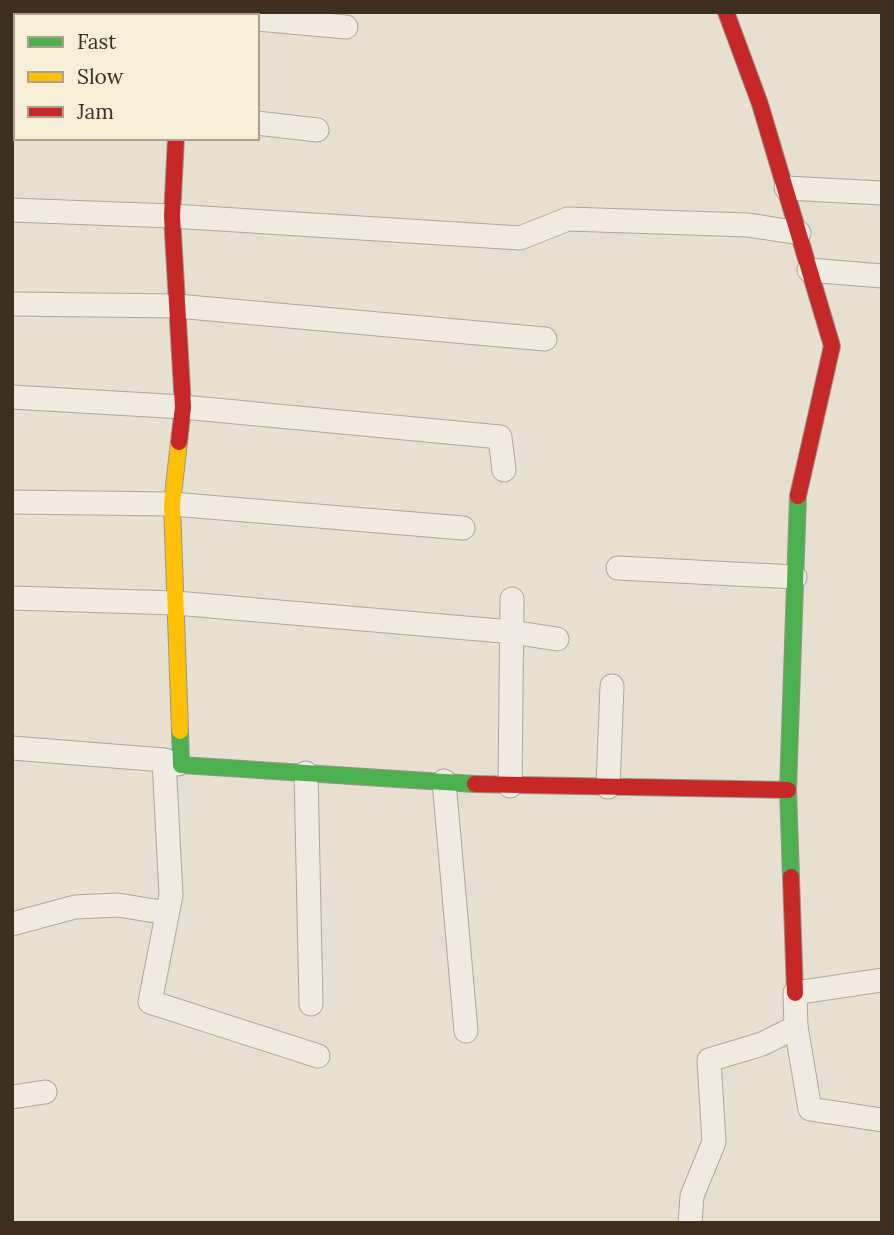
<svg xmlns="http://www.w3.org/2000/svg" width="894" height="1235" viewBox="0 0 894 1235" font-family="Lora,serif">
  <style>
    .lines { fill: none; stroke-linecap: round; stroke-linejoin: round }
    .street-casing { stroke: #ada599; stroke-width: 25 }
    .fast-casing { stroke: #9c958a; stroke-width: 18 }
    .slow-casing { stroke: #9c958a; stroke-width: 18 }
    .jam-casing { stroke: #9c958a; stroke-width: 18 }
    .street { stroke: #efebe3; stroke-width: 23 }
    .fast { stroke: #4caf50; stroke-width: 16 }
    .slow { stroke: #ffc107; stroke-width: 16 }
    .jam { stroke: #c62828; stroke-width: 16 }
  </style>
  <rect width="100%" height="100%" fill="#e7e0d1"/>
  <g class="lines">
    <defs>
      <g id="street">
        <path d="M 185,12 L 224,16"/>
        <path d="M 257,19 L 346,27"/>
        <path d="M 12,114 L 16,114"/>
        <path d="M 257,123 L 317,130"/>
        <path d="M 786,188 L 882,193"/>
        <path d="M 12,210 L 172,216 L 520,238 L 568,219 L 748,225 L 799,233"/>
        <path d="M 809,270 L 882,276"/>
        <path d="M 12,304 L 177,306 L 545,339"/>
        <path d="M 12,397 L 183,407 L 500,437 L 504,470"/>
        <path d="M 12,502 L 172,504 L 463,528"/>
        <path d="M 618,568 L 795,577"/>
        <path d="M 12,598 L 176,603 L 512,632 L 557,639"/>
        <path d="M 12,748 L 164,760 L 178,764"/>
        <path d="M 164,760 L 171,895 L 150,1002 L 318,1056"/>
        <path d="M 306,773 L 311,1004"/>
        <path d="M 444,781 L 466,1031"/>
        <path d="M 510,786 L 512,599"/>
        <path d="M 608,787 L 612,686"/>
        <path d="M 12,924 L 75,907 L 118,905 L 167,913"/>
        <path d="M 882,980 L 795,993 L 796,1027 L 810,1109 L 882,1120"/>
        <path d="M 12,1097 L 45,1092"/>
        <path d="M 690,1223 L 692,1196 L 714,1142 L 709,1060 L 762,1044 L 796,1027"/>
      </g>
      <g id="fast">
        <path d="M 180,731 L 181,765 L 475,784"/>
        <path d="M 791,877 L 788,790 L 798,496"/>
      </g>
      <path id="slow" d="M 179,442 L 172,504 L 180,731"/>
      <g id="jam">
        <path d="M 726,12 L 760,104 L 832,346 L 798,496"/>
        <path d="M 176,138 L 172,216 L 183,407 L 179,442"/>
        <path d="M 475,784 L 788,790"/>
        <path d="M 791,877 L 795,993"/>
      </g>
    </defs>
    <use href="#street" class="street-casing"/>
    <use href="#fast" class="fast-casing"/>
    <use href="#slow" class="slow-casing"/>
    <use href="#jam" class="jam-casing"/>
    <use href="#street" class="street"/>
    <use href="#fast" class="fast"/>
    <use href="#slow" class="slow"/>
    <use href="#jam" class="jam"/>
  </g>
  <rect width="894" height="1235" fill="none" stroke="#3d2e20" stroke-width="28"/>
  <rect x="14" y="14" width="245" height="126" fill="#f7eed8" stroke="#ada18e" stroke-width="2"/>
  <rect x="28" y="37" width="35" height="10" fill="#4caf50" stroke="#ada18e" stroke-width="2"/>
  <text x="77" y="49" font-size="21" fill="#3d2e20">Fast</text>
  <rect x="28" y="72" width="35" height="10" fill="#ffc107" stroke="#ada18e" stroke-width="2"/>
  <text x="77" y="84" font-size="21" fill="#3d2e20">Slow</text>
  <rect x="28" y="107" width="35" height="10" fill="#c62828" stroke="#ada18e" stroke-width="2"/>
  <text x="77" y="119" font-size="21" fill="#3d2e20">Jam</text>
</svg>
